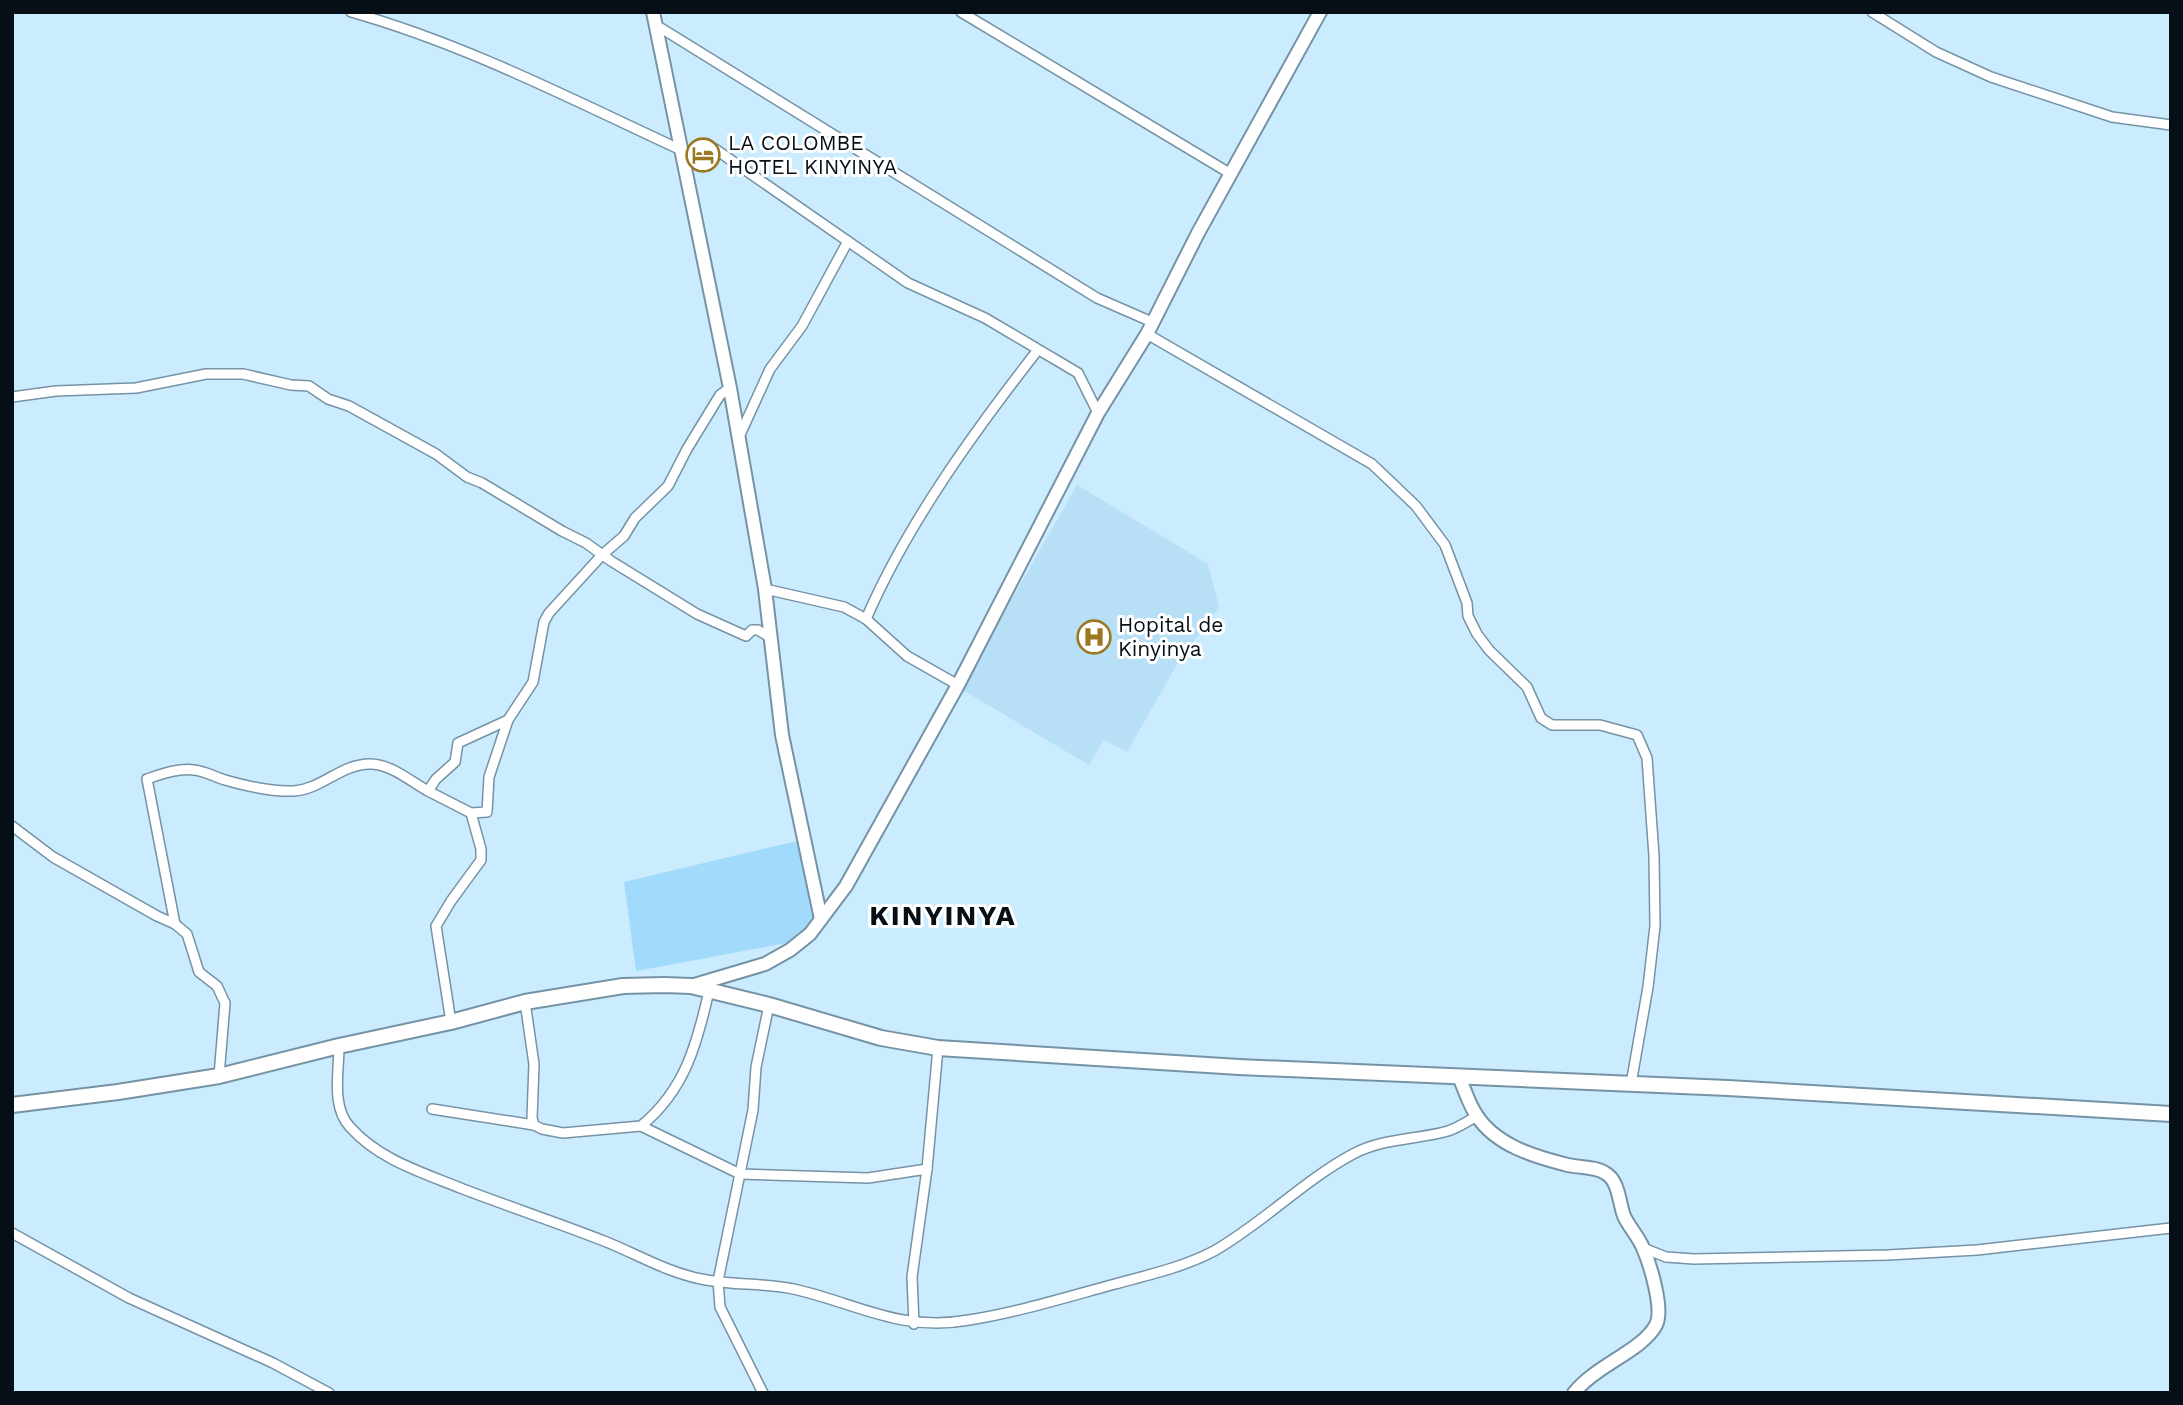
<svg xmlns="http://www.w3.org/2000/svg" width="2183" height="1405" viewBox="0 0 2183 1405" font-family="'Work Sans',sans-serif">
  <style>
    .built { fill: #b7dff6 }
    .garden { fill: #a1dafb }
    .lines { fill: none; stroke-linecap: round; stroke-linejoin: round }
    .street-casing { stroke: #7593a5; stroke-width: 12 }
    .secondary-casing { stroke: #7593a5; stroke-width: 16 }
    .primary-casing { stroke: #7593a5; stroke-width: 18 }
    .street { stroke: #fff; stroke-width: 9 }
    .secondary { stroke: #fff; stroke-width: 12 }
    .primary { stroke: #fff; stroke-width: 14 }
    .labels { text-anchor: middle; stroke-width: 6; stroke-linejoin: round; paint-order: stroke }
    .poi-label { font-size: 21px; fill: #050f15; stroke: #fff; text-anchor: start }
    .district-label { font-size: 28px; font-weight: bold; letter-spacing: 2px; fill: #050f15; stroke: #fff }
  </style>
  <rect width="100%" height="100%" fill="#cbebfe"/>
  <path class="built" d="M 1077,485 L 1208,564 L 1219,607 L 1176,666 L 1127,752 L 1104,740 L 1089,765 L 961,689 Z"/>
  <path class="garden" d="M 797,841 L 813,919 L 797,941 L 636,971 L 624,882 Z"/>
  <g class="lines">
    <defs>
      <g id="street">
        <path d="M 351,12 C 465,44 573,100 681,150"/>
        <path d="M 961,12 L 1231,174"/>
        <path d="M 1872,12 L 1936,52 L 1991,77 L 2112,117 L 2171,125"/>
        <path d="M 656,25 L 1097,298 L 1152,322"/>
        <path d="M 682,160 L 701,144 L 715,149 L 908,283 L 985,318 L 1078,373 L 1098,413"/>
        <path d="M 1147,334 L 1372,464 L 1416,506 L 1445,545 L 1467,603 L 1468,616 L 1477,634 L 1489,650 L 1527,687 L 1541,718 L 1552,725 L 1600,725 L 1637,735 L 1647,758 L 1654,856 L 1655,926 L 1648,987 L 1631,1084"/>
        <path d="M 12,397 L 56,391 L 136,388 L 206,374 L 243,374 L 291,385 L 309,386 L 328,399 L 349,406 L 436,454 L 467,477 L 482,483 L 562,531 L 586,543 L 611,561 L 697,614 L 746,636 L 752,630 L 758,630 L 771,638"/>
        <path d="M 739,437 L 770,369 L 802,326 L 848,241"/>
        <path d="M 765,589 L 844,607 L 866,619 L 907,656 L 958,685"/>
        <path d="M 866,619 C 907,524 974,432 1037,351"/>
        <path d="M 428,791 L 471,813 L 487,812 L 489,777 L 508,720"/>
        <path d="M 12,826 L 53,857 L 157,916 L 175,924 L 187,934 L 199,972 L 217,986 L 225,1003 L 219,1076"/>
        <path d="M 175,924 L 147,779 C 162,774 178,768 194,770 C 205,771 215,777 225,780 C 246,786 272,792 294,791 C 322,789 341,764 370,764 C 391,764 410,781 428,791 L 436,779 L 455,762 L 458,743 L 508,720 L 533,682 L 544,622 L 549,613 L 602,555 L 624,536 L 635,518 L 668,486 L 687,449 L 720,395 L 730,388"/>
        <path d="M 525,1002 L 534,1064 L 532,1118 L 534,1125 L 542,1129 L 563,1133 L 641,1126 L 740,1174 L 868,1178 L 927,1169"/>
        <path d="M 451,1022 L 436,926 L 451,901 L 481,860 L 481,849 L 471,813"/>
        <path d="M 339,1046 C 339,1072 331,1107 350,1127 C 379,1160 424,1173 463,1189 C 510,1207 558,1223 604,1241 C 637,1254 666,1272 701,1279 C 733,1286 764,1282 798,1290 C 860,1305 902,1332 969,1320 C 1019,1312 1067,1297 1115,1284 C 1148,1275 1184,1267 1214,1251 C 1263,1223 1303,1181 1353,1154 C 1383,1138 1416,1140 1448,1131 C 1458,1128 1468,1121 1477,1116"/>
        <path d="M 432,1109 L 534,1125"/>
        <path d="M 641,1126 C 685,1090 697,1044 709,991"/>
        <path d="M 12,1233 L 129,1298 L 273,1363 L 329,1393"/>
        <path d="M 1643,1248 L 1666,1257 L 1694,1259 L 1888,1255 L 1977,1250 L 2171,1228"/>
        <path d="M 914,1324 L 912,1277 L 927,1169 L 938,1048"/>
        <path d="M 763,1393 L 720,1307 L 718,1281 L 753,1110 L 756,1067 L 769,1005"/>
      </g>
      <g id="secondary">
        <path d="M 653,12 L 730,388 L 765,589 L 782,735 L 821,919"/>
        <path d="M 691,986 L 765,964 L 790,950 L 810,934 L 846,886 L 958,685 L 1098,413 L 1147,334 L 1198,233 L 1320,12"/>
        <path d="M 1459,1077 C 1465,1090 1469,1105 1477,1116 C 1496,1145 1533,1156 1564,1164 C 1576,1168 1595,1166 1605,1173 C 1619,1180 1619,1203 1624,1216 C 1629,1227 1638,1236 1643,1248 C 1650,1264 1664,1309 1656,1325 C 1642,1351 1596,1365 1574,1393"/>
      </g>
      <path id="primary" d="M 12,1105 L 118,1092 L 219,1076 L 339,1046 L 451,1022 L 525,1002 L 623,986 L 664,985 L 691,986 L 769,1005 L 881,1038 L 938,1048 L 1239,1067 L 1728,1088 L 2171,1114"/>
    </defs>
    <use href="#street" class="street-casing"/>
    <use href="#secondary" class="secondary-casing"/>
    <use href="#primary" class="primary-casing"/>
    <use href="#street" class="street"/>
    <use href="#secondary" class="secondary"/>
    <use href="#primary" class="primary"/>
  </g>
  <defs>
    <symbol id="hotel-ring" viewBox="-11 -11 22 22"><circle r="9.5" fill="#fff" stroke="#9b7722" stroke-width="1.5"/><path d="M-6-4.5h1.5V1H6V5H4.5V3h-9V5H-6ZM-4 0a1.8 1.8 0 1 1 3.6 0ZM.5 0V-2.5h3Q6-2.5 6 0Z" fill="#9b7722"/></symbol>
    <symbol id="hospital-ring" viewBox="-11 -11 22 22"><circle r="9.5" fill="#fff" stroke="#9b7722" stroke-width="1.5"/><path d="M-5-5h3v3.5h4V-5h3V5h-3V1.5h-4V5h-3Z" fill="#9b7722"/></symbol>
  </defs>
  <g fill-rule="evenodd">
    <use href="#hotel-ring" x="684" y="136" width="38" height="38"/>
    <use href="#hospital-ring" x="1075" y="618" width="38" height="38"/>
  </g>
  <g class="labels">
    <g class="poi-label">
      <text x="728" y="150">LA COLOMBE<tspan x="728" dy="24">HOTEL KINYINYA</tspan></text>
      <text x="1118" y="632">Hopital de<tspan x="1118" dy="24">Kinyinya</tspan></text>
    </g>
    <g class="district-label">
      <text x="943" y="925">KINYINYA</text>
    </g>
  </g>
  <rect width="2183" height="1405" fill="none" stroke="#050f15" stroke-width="28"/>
</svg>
